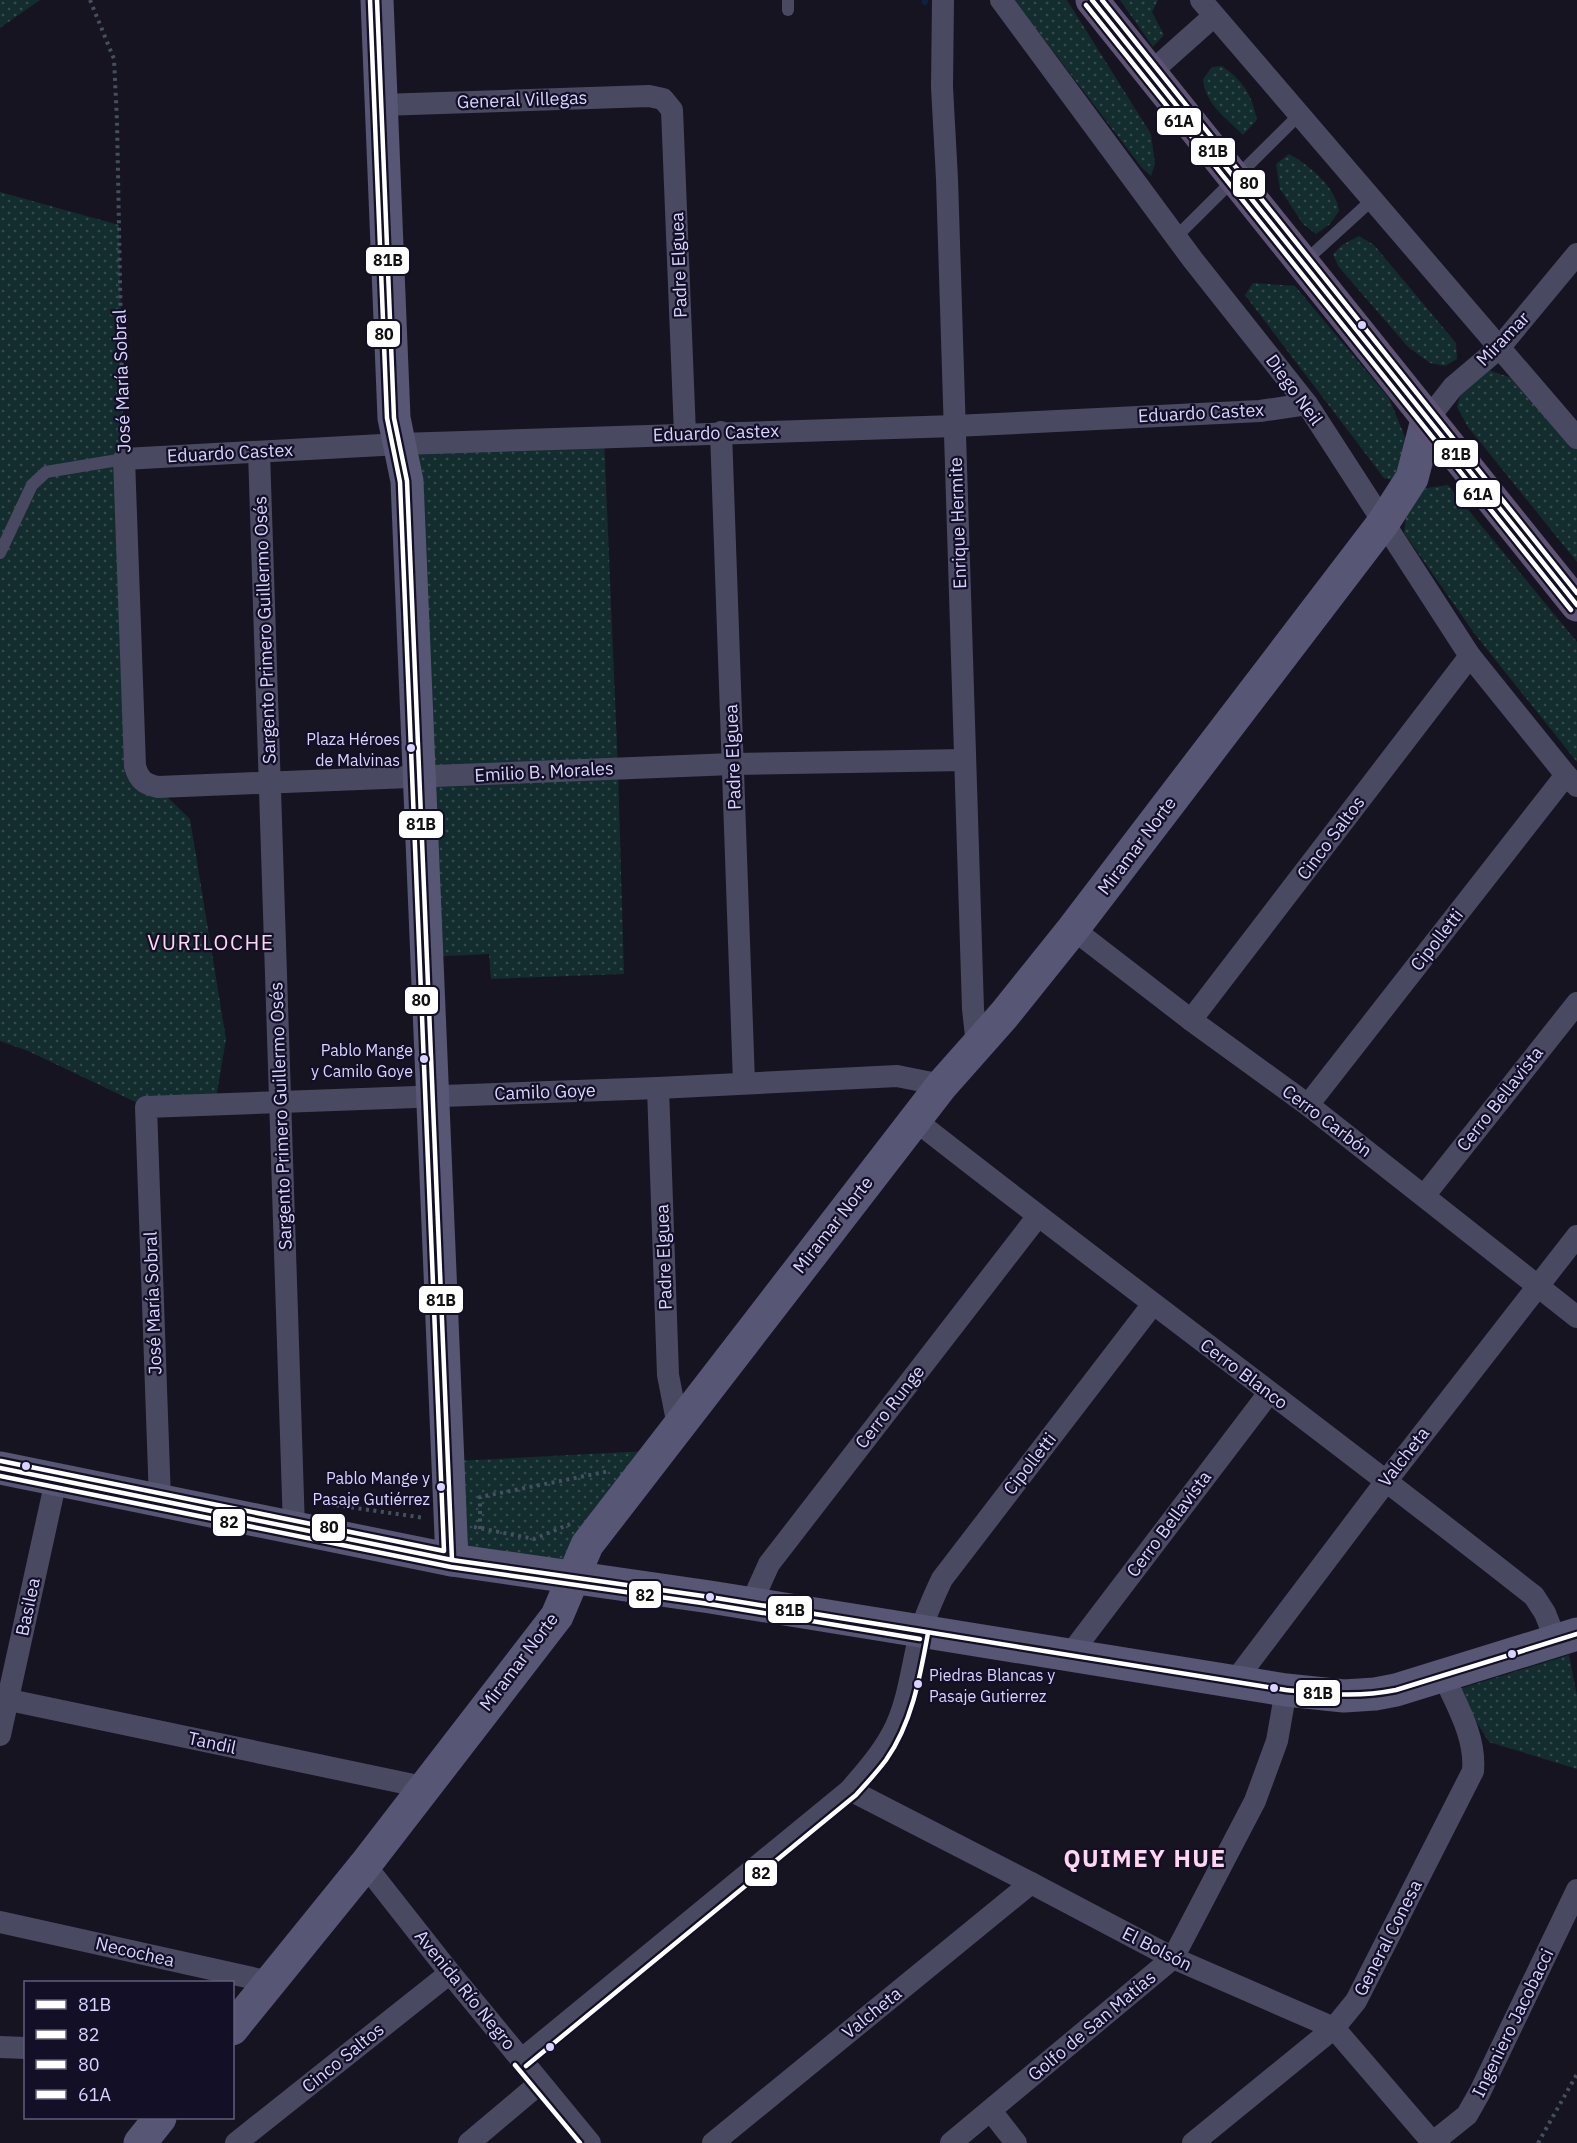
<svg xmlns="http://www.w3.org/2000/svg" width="1577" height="2143" viewBox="0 0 1577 2143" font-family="'IBM Plex Sans',sans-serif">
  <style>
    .green { fill: url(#green-dots) }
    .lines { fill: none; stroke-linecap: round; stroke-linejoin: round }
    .stream { stroke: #0d2144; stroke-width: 6 }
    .path { stroke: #44505f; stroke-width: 4; stroke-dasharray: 3 4.5; stroke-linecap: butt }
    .lane { stroke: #4a4962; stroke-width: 12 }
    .street { stroke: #4a4962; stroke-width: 22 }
    .secondary { stroke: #575674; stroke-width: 33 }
    .primary { stroke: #5e5373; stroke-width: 33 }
    .bus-1-casing { stroke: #130f26; stroke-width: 9 }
    .bus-2-casing { stroke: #130f26; stroke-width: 9 }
    .bus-3-casing { stroke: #130f26; stroke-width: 9 }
    .bus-4-casing { stroke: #130f26; stroke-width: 9 }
    .bus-1 { stroke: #fff; stroke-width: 4.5 }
    .bus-2 { stroke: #fff; stroke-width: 4.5 }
    .bus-3 { stroke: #fff; stroke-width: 4.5 }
    .bus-4 { stroke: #fff; stroke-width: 4.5 }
    .bus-dot { fill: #d9d4ff; stroke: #130f26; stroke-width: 2 }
    .labels { text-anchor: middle; stroke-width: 4.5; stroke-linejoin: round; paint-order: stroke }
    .bus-label { font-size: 16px; fill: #d9d4ff; stroke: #130f26; text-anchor: end }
    .street-label { font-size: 18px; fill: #d9d4ff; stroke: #130f26 }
    .quarter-label { font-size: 21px; letter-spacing: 1.5px; fill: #ffd6f0; stroke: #130f26 }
    .district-label { font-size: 24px; font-weight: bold; letter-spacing: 1.5px; fill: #ffd6f0; stroke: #130f26 }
    .line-badge { stroke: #130f26; stroke-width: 2 }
    .pale-badge-label { font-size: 16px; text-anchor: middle; font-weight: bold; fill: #111 }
  </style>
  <defs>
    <pattern id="green-dots" width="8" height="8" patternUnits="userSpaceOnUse" patternTransform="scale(1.5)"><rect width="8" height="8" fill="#132c2d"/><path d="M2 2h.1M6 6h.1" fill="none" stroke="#354a4c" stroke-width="1.8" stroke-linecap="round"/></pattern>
  </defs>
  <rect width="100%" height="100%" fill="#161421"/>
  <g class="green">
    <path d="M 0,0 L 40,0 L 0,28 Z"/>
    <path d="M 1014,0 L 1067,0 L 1151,134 L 1155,164 L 1151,176 L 1142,168 Z"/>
    <path d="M 1120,0 L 1158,0 L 1152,12 L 1164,35 L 1153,47 Z"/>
    <path d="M 1222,66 C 1244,82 1251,93 1257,120 L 1243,135 C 1226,118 1205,104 1203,79 L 1212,67 Z"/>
    <path d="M 1289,154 C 1310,166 1335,186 1339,211 L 1330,224 L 1316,234 L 1303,224 L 1280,189 L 1276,164 Z"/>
    <path d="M 0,192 L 119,225 L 124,459 L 135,766 L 190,819 L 226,1039 L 215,1104 L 146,1107 L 28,1051 L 0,1041 Z"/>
    <path d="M 1359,236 L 1374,245 L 1456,343 L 1457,359 L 1445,366 L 1430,363 L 1408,347 L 1338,266 L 1333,254 L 1342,245 Z"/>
    <path d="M 1253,283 L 1295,286 L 1389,398 L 1405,437 L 1403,465 L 1397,481 L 1384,478 L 1245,295 Z"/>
    <path d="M 1485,369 L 1518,380 L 1577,449 L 1577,562 L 1468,427 L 1457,407 L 1462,387 Z"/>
    <path d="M 604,437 L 618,769 L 624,974 L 491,979 L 489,954 L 427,957 L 400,444 Z"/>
    <path d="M 1448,485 L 1577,642 L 1577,762 L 1474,633 L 1404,533 L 1407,507 L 1426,488 Z"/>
    <path d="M 647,1451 L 570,1570 L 458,1554 L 455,1461 Z"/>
    <path d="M 1569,1655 L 1577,1696 L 1577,1769 L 1489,1742 L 1456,1690 Z"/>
  </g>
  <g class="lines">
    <path class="stream" d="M 925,0 L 925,2"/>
    <g class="path">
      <path d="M 90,0 L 114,59 L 117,121 L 123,440"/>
      <path d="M 314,1502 L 425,1518"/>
      <path d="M 474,1527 L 534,1539 L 570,1524"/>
      <path d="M 480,1529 L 480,1497 L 610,1471"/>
      <path d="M 1538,2143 L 1577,2074"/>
    </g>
    <g class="lane">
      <path d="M 788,0 L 788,10"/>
      <path d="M 1176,237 L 1299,115"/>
      <path d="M 1303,263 L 1372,200"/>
      <path d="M 0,553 L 32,485 L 46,472 L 124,459"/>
    </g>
    <g class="street">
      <path d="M 943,0 L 942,87 L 947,179 L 973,1009 L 977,1045"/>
      <path d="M 1001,0 L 1193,260 L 1307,404 L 1470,656 L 1566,775 L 1577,786"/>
      <path d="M 1201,0 L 1577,438"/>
      <path d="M 1150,73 L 1214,16"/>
      <path d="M 381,105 L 649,96 L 663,99 L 672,110 L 685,434"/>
      <path d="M 1427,420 L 1453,387 L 1499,348 L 1577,254"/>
      <path d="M 721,432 L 744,1083"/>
      <path d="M 259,452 L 294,1528"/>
      <path d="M 965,760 L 733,764 L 158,787 C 144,784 139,780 135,766 L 124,459 L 400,444 L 955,426 L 1260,411 L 1307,404"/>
      <path d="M 1073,929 L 1191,1020 L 1308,1105 L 1577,1317"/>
      <path d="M 1191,1020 L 1470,656"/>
      <path d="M 658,1088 L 668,1375 L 678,1426"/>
      <path d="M 1308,1105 L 1566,775"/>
      <path d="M 915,1120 C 1120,1281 1330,1435 1534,1596 L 1545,1613 L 1556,1641"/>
      <path d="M 1424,1196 L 1577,1003"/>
      <path d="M 160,1500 L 146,1107 L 658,1088 L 897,1076 L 942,1085"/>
      <path d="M 751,1604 L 769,1564 L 1038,1216"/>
      <path d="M 1069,1656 L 1269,1393"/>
      <path d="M 1235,1681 L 1387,1480 L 1577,1236"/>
      <path d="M 0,1698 L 423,1787"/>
      <path d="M 0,1735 L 56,1480"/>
      <path d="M 850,1790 L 1031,1883 L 1173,1958 L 1334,2028 L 1433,2143"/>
      <path d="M 365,1865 L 450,1973 L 590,2143"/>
      <path d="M 0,1922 L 270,1982"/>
      <path d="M 0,2047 L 26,2048"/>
      <path d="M 521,2060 L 850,1790 C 867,1770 885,1750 896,1726 C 910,1695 912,1663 921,1631 C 926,1613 934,1596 942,1579 L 1153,1304"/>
      <path d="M 991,2111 L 1016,2143"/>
      <path d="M 236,2143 L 450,1973"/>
      <path d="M 469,2143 L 540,2083"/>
      <path d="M 713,2143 L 1031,1883"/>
      <path d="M 951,2143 L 1173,1958 L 1255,1801 L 1277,1741 L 1286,1690"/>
      <path d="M 1193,2143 L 1334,2028 L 1356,2001 L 1473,1771 C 1476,1737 1457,1706 1444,1677"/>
      <path d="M 1432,2143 L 1467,2115 L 1480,2092 L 1577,1890"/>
    </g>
    <g class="secondary">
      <path d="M 377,0 L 394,418 L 407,481 L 452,1560"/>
      <path d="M 0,1468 L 452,1560 L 710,1597 L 1286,1690 L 1344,1696 L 1375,1694 L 1396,1690 L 1577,1634"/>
      <path d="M 232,2029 L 365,1865 L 557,1616 L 587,1545 L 915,1120 L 942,1085 L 1004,1015 L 1073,929 L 1383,523 L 1412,478 L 1427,420"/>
      <path d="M 140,2143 L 160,2118"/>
    </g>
    <path class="primary" d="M 1092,0 L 1577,605"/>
    <defs>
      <g id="bus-1">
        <path d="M 377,0 L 394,418 L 407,481 L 452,1560"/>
        <path d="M 1092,0 L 1577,605"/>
        <path d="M 0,1468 L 452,1560 L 710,1597 L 1286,1690 C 1327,1694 1355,1698 1396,1690 L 1577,1634"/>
      </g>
      <g id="bus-2">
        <path d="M 0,1476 L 451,1567 L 709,1604 L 920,1639"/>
        <path d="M 515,2065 L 580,2143"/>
        <path d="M 526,2066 L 856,1795 C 866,1784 877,1772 886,1760 C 912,1723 920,1677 928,1633"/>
      </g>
      <g id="bus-3">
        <path d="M 1102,0 L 1577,593"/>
        <path d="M 1,1461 L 444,1551 L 400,482 L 387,418 L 370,0"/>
      </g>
      <path id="bus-4" d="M 1086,5 L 1571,610"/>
    </defs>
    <use href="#bus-1" class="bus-1-casing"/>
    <use href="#bus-2" class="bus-2-casing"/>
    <use href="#bus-3" class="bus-3-casing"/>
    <use href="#bus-4" class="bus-4-casing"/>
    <use href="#bus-1" class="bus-1"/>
    <use href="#bus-2" class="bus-2"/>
    <use href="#bus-3" class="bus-3"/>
    <use href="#bus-4" class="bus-4"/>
  </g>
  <g class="bus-dot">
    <circle cx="1362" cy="325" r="5"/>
    <circle cx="411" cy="748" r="5"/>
    <circle cx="424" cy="1059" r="5"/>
    <circle cx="26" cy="1466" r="5"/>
    <circle cx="441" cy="1487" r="5"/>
    <circle cx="710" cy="1597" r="5"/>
    <circle cx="1512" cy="1654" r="5"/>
    <circle cx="918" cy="1684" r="5"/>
    <circle cx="1274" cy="1688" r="5"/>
    <circle cx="550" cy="2047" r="5"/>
  </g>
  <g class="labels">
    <g class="bus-label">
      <text x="400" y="745">Plaza Héroes<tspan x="400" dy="21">de Malvinas</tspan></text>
      <text x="413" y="1056">Pablo Mange<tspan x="413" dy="21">y Camilo Goye</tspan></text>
      <text x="430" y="1484">Pablo Mange y<tspan x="430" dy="21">Pasaje Gutiérrez</tspan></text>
      <text x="929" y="1681" text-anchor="start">Piedras Blancas y<tspan x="929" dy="21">Pasaje Gutierrez</tspan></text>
    </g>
    <g class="street-label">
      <text transform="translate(522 100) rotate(-2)" y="6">General Villegas</text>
      <text transform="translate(679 265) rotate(-92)" y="6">Padre Elguea</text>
      <text transform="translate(1503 339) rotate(-46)" y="6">Miramar</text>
      <text transform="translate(122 381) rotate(-92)" y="6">José María Sobral</text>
      <text transform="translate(1294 390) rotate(54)" y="6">Diego Neil</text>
      <text transform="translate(1201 413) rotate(-3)" y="6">Eduardo Castex</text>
      <text transform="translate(716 433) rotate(-2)" y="6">Eduardo Castex</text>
      <text transform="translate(230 453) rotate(-3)" y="6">Eduardo Castex</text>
      <text transform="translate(958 523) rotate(-92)" y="6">Enrique Hermite</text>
      <text transform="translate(265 630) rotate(-92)" y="6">Sargento Primero Guillermo Osés</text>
      <text transform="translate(733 757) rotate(-92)" y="6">Padre Elguea</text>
      <text transform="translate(544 772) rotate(-3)" y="6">Emilio B. Morales</text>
      <text transform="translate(1331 838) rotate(-53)" y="6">Cinco Saltos</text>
      <text transform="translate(1137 846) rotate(-53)" y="6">Miramar Norte</text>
      <text transform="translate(1437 940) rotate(-52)" y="6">Cipolletti</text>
      <text transform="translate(545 1092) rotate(-2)" y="6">Camilo Goye</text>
      <text transform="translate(1500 1099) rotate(-52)" y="6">Cerro Bellavista</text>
      <text transform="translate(281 1116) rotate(-92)" y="6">Sargento Primero Guillermo Osés</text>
      <text transform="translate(1327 1121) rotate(37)" y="6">Cerro Carbón</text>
      <text transform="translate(833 1225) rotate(-52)" y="6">Miramar Norte</text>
      <text transform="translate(664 1257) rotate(-92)" y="6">Padre Elguea</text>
      <text transform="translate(153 1303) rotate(-92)" y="6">José María Sobral</text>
      <text transform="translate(1244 1374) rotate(37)" y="6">Cerro Blanco</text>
      <text transform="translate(890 1407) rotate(-52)" y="6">Cerro Runge</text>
      <text transform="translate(1404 1457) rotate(-52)" y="6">Valcheta</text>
      <text transform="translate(1030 1464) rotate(-52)" y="6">Cipolletti</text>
      <text transform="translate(1169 1524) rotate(-53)" y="6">Cerro Bellavista</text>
      <text transform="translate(28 1607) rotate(-78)" y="6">Basilea</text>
      <text transform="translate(519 1662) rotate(-53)" y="6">Miramar Norte</text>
      <text transform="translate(212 1743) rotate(12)" y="6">Tandil</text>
      <text transform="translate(1388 1938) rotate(-63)" y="6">General Conesa</text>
      <text transform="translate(1157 1949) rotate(27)" y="6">El Bolsón</text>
      <text transform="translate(135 1952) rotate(13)" y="6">Necochea</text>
      <text transform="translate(465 1990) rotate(51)" y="6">Avenida Río Negro</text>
      <text transform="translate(872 2013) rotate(-39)" y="6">Valcheta</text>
      <text transform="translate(1513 2023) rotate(-64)" y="6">Ingeniero Jacobacci</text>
      <text transform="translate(1092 2026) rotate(-40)" y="6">Golfo de San Matías</text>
      <text transform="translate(343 2058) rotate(-39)" y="6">Cinco Saltos</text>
    </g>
    <g class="quarter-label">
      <text x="211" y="950">VURILOCHE</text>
    </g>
    <g class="district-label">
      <text x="1145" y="1867">QUIMEY HUE</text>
    </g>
  </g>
  <g class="line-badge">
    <rect x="1156" y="107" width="46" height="29" rx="6" fill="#fff"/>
    <rect x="1190" y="137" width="46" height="29" rx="6" fill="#fff"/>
    <rect x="1232" y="169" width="34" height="29" rx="6" fill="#fff"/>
    <rect x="365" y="246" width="45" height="29" rx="6" fill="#fff"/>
    <rect x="366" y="320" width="35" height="28" rx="6" fill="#fff"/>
    <rect x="1433" y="439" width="46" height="29" rx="6" fill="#fff"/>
    <rect x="1455" y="479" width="46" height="29" rx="6" fill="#fff"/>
    <rect x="398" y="810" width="46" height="29" rx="6" fill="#fff"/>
    <rect x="404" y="986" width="35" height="29" rx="6" fill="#fff"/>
    <rect x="418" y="1285" width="46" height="29" rx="6" fill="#fff"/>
    <rect x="212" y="1508" width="34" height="29" rx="6" fill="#fff"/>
    <rect x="311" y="1513" width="35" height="29" rx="6" fill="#fff"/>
    <rect x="628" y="1580" width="34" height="29" rx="6" fill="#fff"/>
    <rect x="767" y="1595" width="46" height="29" rx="6" fill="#fff"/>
    <rect x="1295" y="1679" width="46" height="28" rx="6" fill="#fff"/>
    <rect x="744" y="1859" width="34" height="28" rx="6" fill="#fff"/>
  </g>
  <g class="pale-badge-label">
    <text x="1179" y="127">61A</text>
    <text x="1213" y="157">81B</text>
    <text x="1249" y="189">80</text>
    <text x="388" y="266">81B</text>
    <text x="384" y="340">80</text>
    <text x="1456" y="460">81B</text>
    <text x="1478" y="500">61A</text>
    <text x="421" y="830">81B</text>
    <text x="421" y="1006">80</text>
    <text x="441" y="1306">81B</text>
    <text x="229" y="1528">82</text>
    <text x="329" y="1533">80</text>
    <text x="645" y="1601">82</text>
    <text x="790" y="1616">81B</text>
    <text x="1318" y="1699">81B</text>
    <text x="761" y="1879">82</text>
  </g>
  <rect x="24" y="1981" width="210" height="138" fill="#130f26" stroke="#625e7d" stroke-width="1.5"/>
  <rect x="36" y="2000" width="30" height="9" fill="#ffffff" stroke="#625e7d" stroke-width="1.5"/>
  <text x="78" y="2011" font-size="18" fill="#d9d4ff">81B</text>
  <rect x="36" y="2030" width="30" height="9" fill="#ffffff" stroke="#625e7d" stroke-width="1.5"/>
  <text x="78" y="2041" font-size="18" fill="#d9d4ff">82</text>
  <rect x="36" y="2060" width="30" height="9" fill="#ffffff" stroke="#625e7d" stroke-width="1.5"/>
  <text x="78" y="2071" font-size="18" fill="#d9d4ff">80</text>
  <rect x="36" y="2090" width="30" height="9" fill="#ffffff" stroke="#625e7d" stroke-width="1.5"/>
  <text x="78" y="2101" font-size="18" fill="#d9d4ff">61A</text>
</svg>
